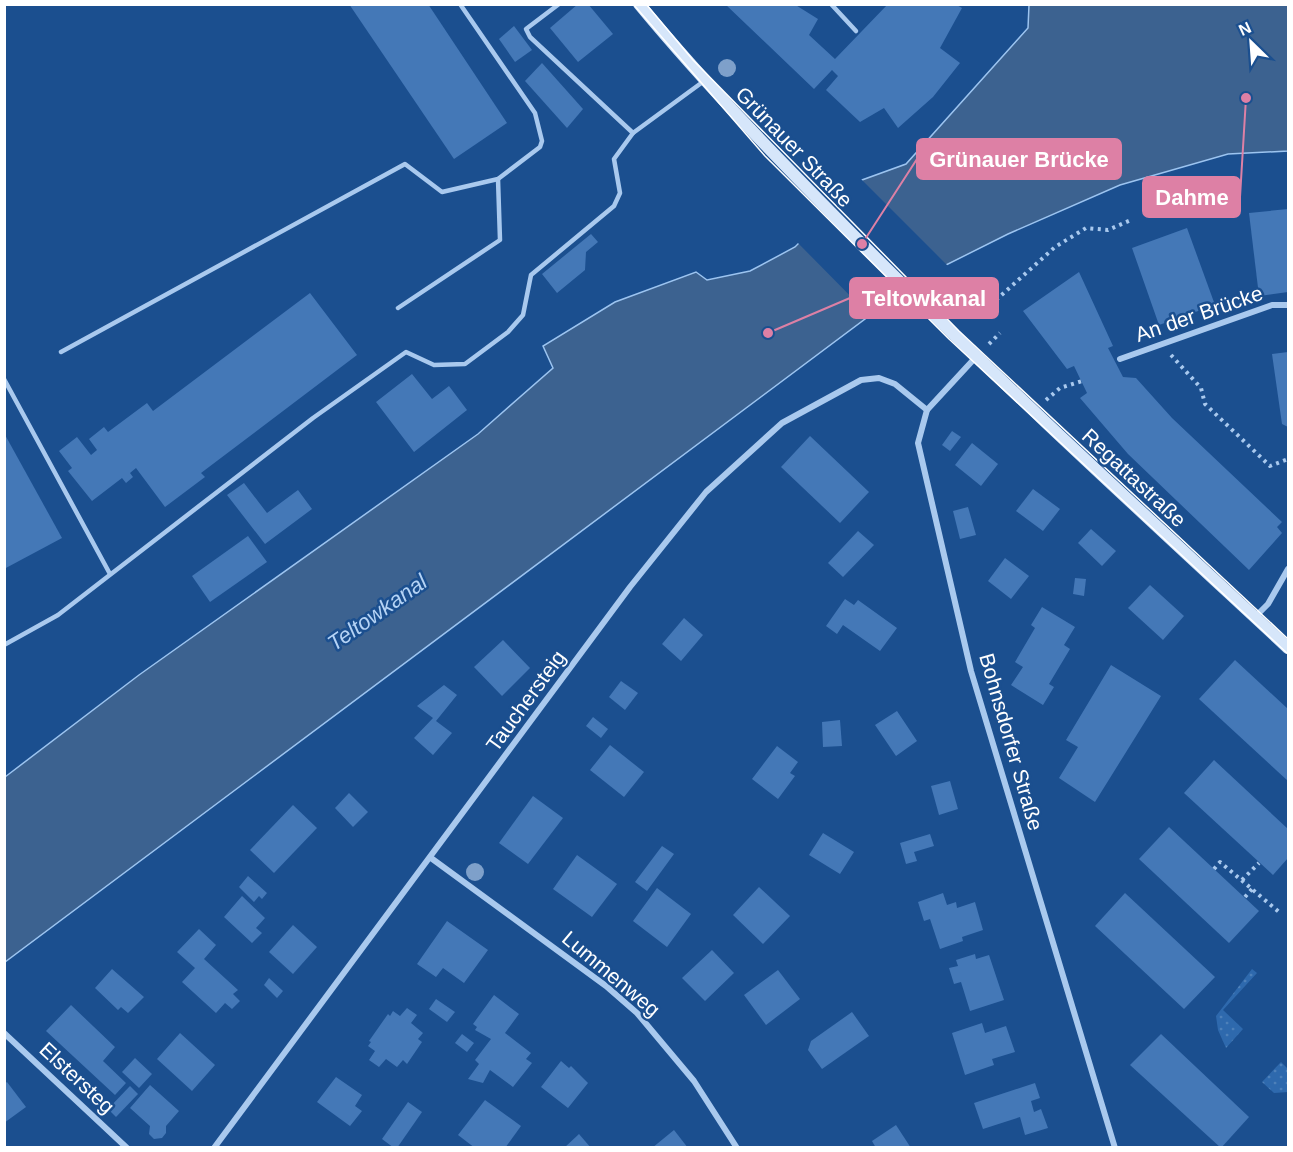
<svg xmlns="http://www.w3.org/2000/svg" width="1293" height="1152" viewBox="0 0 1293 1152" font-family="Helvetica,sans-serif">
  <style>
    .grass { fill: url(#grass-dots) }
    .water { fill: #3c6290; stroke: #9cc4f0; stroke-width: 1.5 }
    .pier { fill: #1b4f8f }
    .building { fill: #4478b7 }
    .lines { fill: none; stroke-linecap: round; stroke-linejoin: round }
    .path { stroke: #a9c9ee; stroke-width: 4; stroke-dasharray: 3 4.5; stroke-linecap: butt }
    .lane { stroke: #a9c9ee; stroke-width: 4.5 }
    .street { stroke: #a9c9ee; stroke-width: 6 }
    .secondary { stroke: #d6e6fa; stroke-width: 12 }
    .tram { stroke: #fff; stroke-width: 1.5 }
    .tree { fill: #7ea0ca }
    .labels { text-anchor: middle; stroke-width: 5; stroke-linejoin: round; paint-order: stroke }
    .street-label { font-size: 21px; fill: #fff; stroke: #1b4f8f }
    .water-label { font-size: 22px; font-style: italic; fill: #b5d3f5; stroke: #1b4f8f }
    .leader { fill: none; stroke: #dd80a5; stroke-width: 2 }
    .callout-dot { fill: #dd80a5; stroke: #1b4f8f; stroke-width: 2 }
    .callout { fill: #dd80a5; stroke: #dd80a5; stroke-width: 2 }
    .callout-label { font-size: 22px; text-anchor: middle; font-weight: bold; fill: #fff }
  </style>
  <defs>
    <pattern id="grass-dots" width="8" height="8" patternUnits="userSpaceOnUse" patternTransform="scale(1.5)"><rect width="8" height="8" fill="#2e69ad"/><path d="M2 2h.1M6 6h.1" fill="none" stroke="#4d80b9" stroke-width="1.8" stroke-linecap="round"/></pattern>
  </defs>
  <rect width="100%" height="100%" fill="#1b4f8f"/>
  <g class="grass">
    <path d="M 1252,969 L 1257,973 L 1223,1010 L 1243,1029 L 1226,1048 L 1218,1030 L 1216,1016 Z"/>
    <path d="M 1281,1062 L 1288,1069 L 1288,1092 L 1274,1093 L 1262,1082 Z"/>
  </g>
  <path class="water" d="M 1029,5 L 1288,5 L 1288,151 L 1228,154 L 1120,185 L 1008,234 L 920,278 L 5,962 L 5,777 L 139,675 L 478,434 L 553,368 L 543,346 L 615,302 L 696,272 L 707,280 L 750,271 L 795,247 L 862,180 L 906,164 L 1028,28 Z"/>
  <path class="pier" d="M 860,178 L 949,267 L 921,281 L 873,319 L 796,241 Z"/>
  <g class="building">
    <path d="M 349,4 L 428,4 L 507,123 L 454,159 Z"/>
    <path d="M 578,4 L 588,4 L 613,34 L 578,62 L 550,28 Z"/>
    <path d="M 725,4 L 794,4 L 818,19 L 809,35 L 835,59 L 888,4 L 955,4 L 962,8 L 940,48 L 960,63 L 933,97 L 898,128 L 884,108 L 860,122 L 826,90 L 838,76 L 832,70 L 814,89 Z"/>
    <path d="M 514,26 L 532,50 L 515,62 L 499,39 Z"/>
    <path d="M 542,63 L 583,109 L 567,128 L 525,81 Z"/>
    <path d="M 1288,209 L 1288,292 L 1259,296 L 1249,213 Z"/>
    <path d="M 1187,228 L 1215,305 L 1159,325 L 1132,248 Z"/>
    <path d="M 591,234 L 598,242 L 586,252 L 585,270 L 557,293 L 542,274 Z"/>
    <path d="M 1079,272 L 1113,346 L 1108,348 L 1123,377 L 1136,378 L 1172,418 L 1282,522 L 1277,527 L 1282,533 L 1249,570 L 1128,454 L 1080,398 L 1087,393 L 1074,366 L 1067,369 L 1023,311 Z"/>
    <path d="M 310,293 L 357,355 L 201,473 L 205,477 L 165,507 L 136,468 L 130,473 L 133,477 L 126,483 L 122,478 L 92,501 L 68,471 L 72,468 L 59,451 L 77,437 L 91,455 L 97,450 L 89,439 L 104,427 L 108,432 L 147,403 L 153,411 Z"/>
    <path d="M 1288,352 L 1288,427 L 1282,424 L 1272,354 Z"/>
    <path d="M 412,374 L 432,399 L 449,386 L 467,410 L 414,452 L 376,402 Z"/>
    <path d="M 952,431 L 961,437 L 950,451 L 942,445 Z"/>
    <path d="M 4,433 L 62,538 L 4,569 Z"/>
    <path d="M 810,436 L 869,492 L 840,523 L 781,467 Z"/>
    <path d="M 972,443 L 998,464 L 981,486 L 955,465 Z"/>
    <path d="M 244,483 L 267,513 L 298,490 L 312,509 L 265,544 L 227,495 Z"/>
    <path d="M 1033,489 L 1060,509 L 1043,531 L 1016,511 Z"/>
    <path d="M 968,507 L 976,535 L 960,539 L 953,511 Z"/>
    <path d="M 1091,529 L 1116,551 L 1102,566 L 1078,543 Z"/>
    <path d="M 858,531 L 874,545 L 843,577 L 828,563 Z"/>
    <path d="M 248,536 L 267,562 L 210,602 L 192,576 Z"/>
    <path d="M 1005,558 L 1029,576 L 1011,599 L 988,581 Z"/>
    <path d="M 1075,578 L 1086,579 L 1084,596 L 1073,594 Z"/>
    <path d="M 1150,585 L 1184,616 L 1163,640 L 1128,608 Z"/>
    <path d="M 845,599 L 854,605 L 858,600 L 897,628 L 880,651 L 843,625 L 837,634 L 826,626 Z"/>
    <path d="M 1042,607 L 1075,627 L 1064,645 L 1070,649 L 1049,684 L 1054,687 L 1043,705 L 1011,685 L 1023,667 L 1015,662 L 1035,628 L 1031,625 Z"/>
    <path d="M 684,618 L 703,635 L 681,661 L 662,644 Z"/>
    <path d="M 503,640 L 530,668 L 502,696 L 474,667 Z"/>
    <path d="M 1235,660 L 1288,709 L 1288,781 L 1199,699 Z"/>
    <path d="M 1111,665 L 1161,696 L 1095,802 L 1059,778 L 1078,747 L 1066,740 Z"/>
    <path d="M 621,681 L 638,693 L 625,710 L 609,697 Z"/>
    <path d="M 444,685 L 457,695 L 436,721 L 452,733 L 433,755 L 414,738 L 433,718 L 417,706 Z"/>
    <path d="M 897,711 L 917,741 L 896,756 L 875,725 Z"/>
    <path d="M 593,717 L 608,729 L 601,738 L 586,726 Z"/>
    <path d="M 840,720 L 842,746 L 823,747 L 822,722 Z"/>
    <path d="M 610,745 L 644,772 L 624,797 L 590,770 Z"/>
    <path d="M 777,746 L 798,762 L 790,773 L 795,776 L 778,799 L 752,779 Z"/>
    <path d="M 1214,760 L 1288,829 L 1288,858 L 1273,875 L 1184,793 Z"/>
    <path d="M 950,781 L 958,809 L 939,815 L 931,786 Z"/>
    <path d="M 349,793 L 368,812 L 353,827 L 335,808 Z"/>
    <path d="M 533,796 L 563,818 L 528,864 L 499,843 Z"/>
    <path d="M 293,805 L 317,828 L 274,873 L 250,850 Z"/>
    <path d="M 1169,827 L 1259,911 L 1229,943 L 1139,859 Z"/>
    <path d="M 823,833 L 854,852 L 840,874 L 809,855 Z"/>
    <path d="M 930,834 L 934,846 L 914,852 L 917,861 L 906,864 L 900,843 Z"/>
    <path d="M 662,846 L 674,854 L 647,891 L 635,882 Z"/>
    <path d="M 577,855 L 617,884 L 592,917 L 553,889 Z"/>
    <path d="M 248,876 L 267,893 L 262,899 L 259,896 L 254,902 L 239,887 Z"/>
    <path d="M 759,887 L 790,916 L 763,944 L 733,915 Z"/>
    <path d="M 657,888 L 691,914 L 667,947 L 633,921 Z"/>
    <path d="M 943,893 L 947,905 L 956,902 L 957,908 L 975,902 L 983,930 L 962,937 L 963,941 L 940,949 L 930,919 L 924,921 L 918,902 Z"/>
    <path d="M 1125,893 L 1215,977 L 1184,1009 L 1095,926 Z"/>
    <path d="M 242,896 L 265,918 L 256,928 L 262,933 L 252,943 L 224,917 Z"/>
    <path d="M 447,921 L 488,950 L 464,983 L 443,968 L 436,977 L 417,964 Z"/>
    <path d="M 293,925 L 317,947 L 293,974 L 269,952 Z"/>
    <path d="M 199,929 L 216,945 L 204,959 L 238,990 L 233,994 L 240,1001 L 232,1009 L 225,1003 L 216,1013 L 182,982 L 195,968 L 177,952 Z"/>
    <path d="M 712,950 L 734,973 L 705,1001 L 682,978 Z"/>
    <path d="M 975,954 L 976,959 L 989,955 L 1004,1000 L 970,1011 L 961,982 L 954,984 L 949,968 L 958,966 L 956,960 Z"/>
    <path d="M 112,969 L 144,997 L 128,1013 L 121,1007 L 118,1010 L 95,988 Z"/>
    <path d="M 778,970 L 800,999 L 766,1025 L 744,995 Z"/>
    <path d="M 269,978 L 283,991 L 277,998 L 264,985 Z"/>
    <path d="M 494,995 L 519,1014 L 505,1033 L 531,1053 L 526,1059 L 532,1063 L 513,1087 L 490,1070 L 483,1083 L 468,1079 L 479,1064 L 475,1060 L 491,1039 L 475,1030 L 477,1027 L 473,1024 Z"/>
    <path d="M 436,999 L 455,1012 L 447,1022 L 429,1009 Z"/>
    <path d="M 71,1005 L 115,1047 L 103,1061 L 126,1083 L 115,1095 L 46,1031 Z"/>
    <path d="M 407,1008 L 417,1015 L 411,1023 L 423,1033 L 418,1039 L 422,1042 L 407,1064 L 403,1060 L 397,1067 L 386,1059 L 379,1067 L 369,1060 L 375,1051 L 368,1046 L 371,1042 L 369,1041 L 388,1014 L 390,1016 L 393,1011 L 400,1016 Z"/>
    <path d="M 852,1012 L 869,1036 L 822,1069 L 808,1050 L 811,1041 Z"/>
    <path d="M 982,1023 L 985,1033 L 1006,1026 L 1015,1052 L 992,1059 L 994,1065 L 965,1075 L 952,1033 Z"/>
    <path d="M 180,1033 L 215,1065 L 192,1091 L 157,1059 Z"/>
    <path d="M 462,1034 L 474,1043 L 467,1052 L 455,1043 Z"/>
    <path d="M 1161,1034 L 1249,1117 L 1221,1148 L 1130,1065 Z"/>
    <path d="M 135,1058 L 152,1074 L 139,1088 L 122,1072 Z"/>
    <path d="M 561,1061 L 569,1068 L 571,1066 L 588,1083 L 568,1108 L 541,1087 Z"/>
    <path d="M 336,1077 L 362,1095 L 355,1106 L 362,1111 L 350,1126 L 317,1102 Z"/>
    <path d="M 7,1082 L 26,1107 L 4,1123 L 4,1084 Z"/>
    <path d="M 1035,1083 L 1040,1098 L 1031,1101 L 1034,1112 L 1041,1109 L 1048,1128 L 1025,1135 L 1020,1117 L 983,1129 L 974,1103 Z"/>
    <path d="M 150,1085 L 179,1111 L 166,1126 L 166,1133 L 162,1138 L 154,1139 L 149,1134 L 150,1126 L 130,1108 Z"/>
    <path d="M 130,1086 L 138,1094 L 116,1117 L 108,1109 Z"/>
    <path d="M 485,1100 L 521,1126 L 505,1148 L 475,1148 L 458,1135 Z"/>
    <path d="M 408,1102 L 422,1112 L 397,1148 L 394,1148 L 382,1139 Z"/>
    <path d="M 896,1125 L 911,1148 L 876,1148 L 872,1141 Z"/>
    <path d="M 674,1130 L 688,1148 L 652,1148 Z"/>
    <path d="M 579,1134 L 591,1148 L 564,1148 Z"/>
  </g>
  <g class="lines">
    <g class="path">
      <path d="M 968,281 L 994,311 L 987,317"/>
      <path d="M 996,300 L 1055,247 L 1086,228 L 1108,230 L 1131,220"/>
      <path d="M 989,344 L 1000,333"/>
      <path d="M 1171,355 L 1201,388 L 1205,404 L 1270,466 L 1288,459"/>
      <path d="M 1046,400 L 1060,388 L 1082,381"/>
      <path d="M 1214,869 L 1220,862 L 1279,912"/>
      <path d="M 1242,880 L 1259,863"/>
      <path d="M 1245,897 L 1252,889"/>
    </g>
    <g class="lane">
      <path d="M 559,4 L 526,29 L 530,37 L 633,133 L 704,81"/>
      <path d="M 831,4 L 856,31"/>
      <path d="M 398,308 L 500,240 L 498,179"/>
      <path d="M 61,352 L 405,164 L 442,192 L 498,179 L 540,147 L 542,141 L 535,113 L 460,4"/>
      <path d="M 4,379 L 110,574"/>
      <path d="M 4,645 L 58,615 L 313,418 L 406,352 L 434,365 L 465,364 L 508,332 L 523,315 L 531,275 L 614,206 L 620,193 L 614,159 L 633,133"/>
    </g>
    <g class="street">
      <path d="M 975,358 L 927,410 L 918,443 L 971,671 L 1115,1148"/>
      <path d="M 1120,359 L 1272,305 L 1288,305"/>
      <path d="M 1255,617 L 1268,604 L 1288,569"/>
      <path d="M 431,858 L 606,986 L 637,1013 L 694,1081 L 737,1148"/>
      <path d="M 4,1033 L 127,1148"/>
      <path d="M 214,1148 L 630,587 L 706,492 L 782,423 L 861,380 L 879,378 L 895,384 L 927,410"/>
    </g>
    <path class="secondary" d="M 639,4 C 711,91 789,170 868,250 C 1005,387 1147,517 1288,648"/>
    <g class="tram">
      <path d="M 633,4 L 765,156 L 949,339 L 1288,654"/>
      <path d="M 646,4 L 693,60 L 959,331 L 1288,639"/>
    </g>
  </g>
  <g class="tree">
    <circle cx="727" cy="68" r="9"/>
    <circle cx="475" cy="872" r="9"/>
  </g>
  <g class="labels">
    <g class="street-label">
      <text transform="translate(794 147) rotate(46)" y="7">Grünauer Straße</text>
      <text transform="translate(1199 314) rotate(-19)" y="7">An der Brücke</text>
      <text transform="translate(1134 478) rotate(43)" y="7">Regattastraße</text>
      <text transform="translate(526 701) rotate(-54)" y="7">Tauchersteig</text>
      <text transform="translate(1011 742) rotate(74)" y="7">Bohnsdorfer Straße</text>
      <text transform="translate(611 974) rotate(40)" y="7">Lummenweg</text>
      <text transform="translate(77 1078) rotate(43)" y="7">Elstersteg</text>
    </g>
    <g class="water-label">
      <text transform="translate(377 612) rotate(-35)" y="8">Teltowkanal</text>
    </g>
  </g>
  <path class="leader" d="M862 244L917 159M1246 98L1240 197M768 333L850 298"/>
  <g class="callout-dot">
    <circle cx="862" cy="244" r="6"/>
    <circle cx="1246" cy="98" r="6"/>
    <circle cx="768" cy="333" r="6"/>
  </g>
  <g class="callout">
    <rect x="917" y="139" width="204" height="40" rx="6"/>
    <rect x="1143" y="177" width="97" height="40" rx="6"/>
    <rect x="850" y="278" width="148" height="40" rx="6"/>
  </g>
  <g class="callout-label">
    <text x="1019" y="167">Grünauer Brücke</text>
    <text x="1192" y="205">Dahme</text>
    <text x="924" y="306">Teltowkanal</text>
  </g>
  <rect width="1293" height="1152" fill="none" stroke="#ffffff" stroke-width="12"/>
  <g transform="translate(1251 42) rotate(335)" stroke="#1b4f8f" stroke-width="4.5" paint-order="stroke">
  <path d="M0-4.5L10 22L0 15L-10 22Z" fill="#ffffff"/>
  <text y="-9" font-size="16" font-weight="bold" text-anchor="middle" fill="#ffffff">N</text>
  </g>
</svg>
